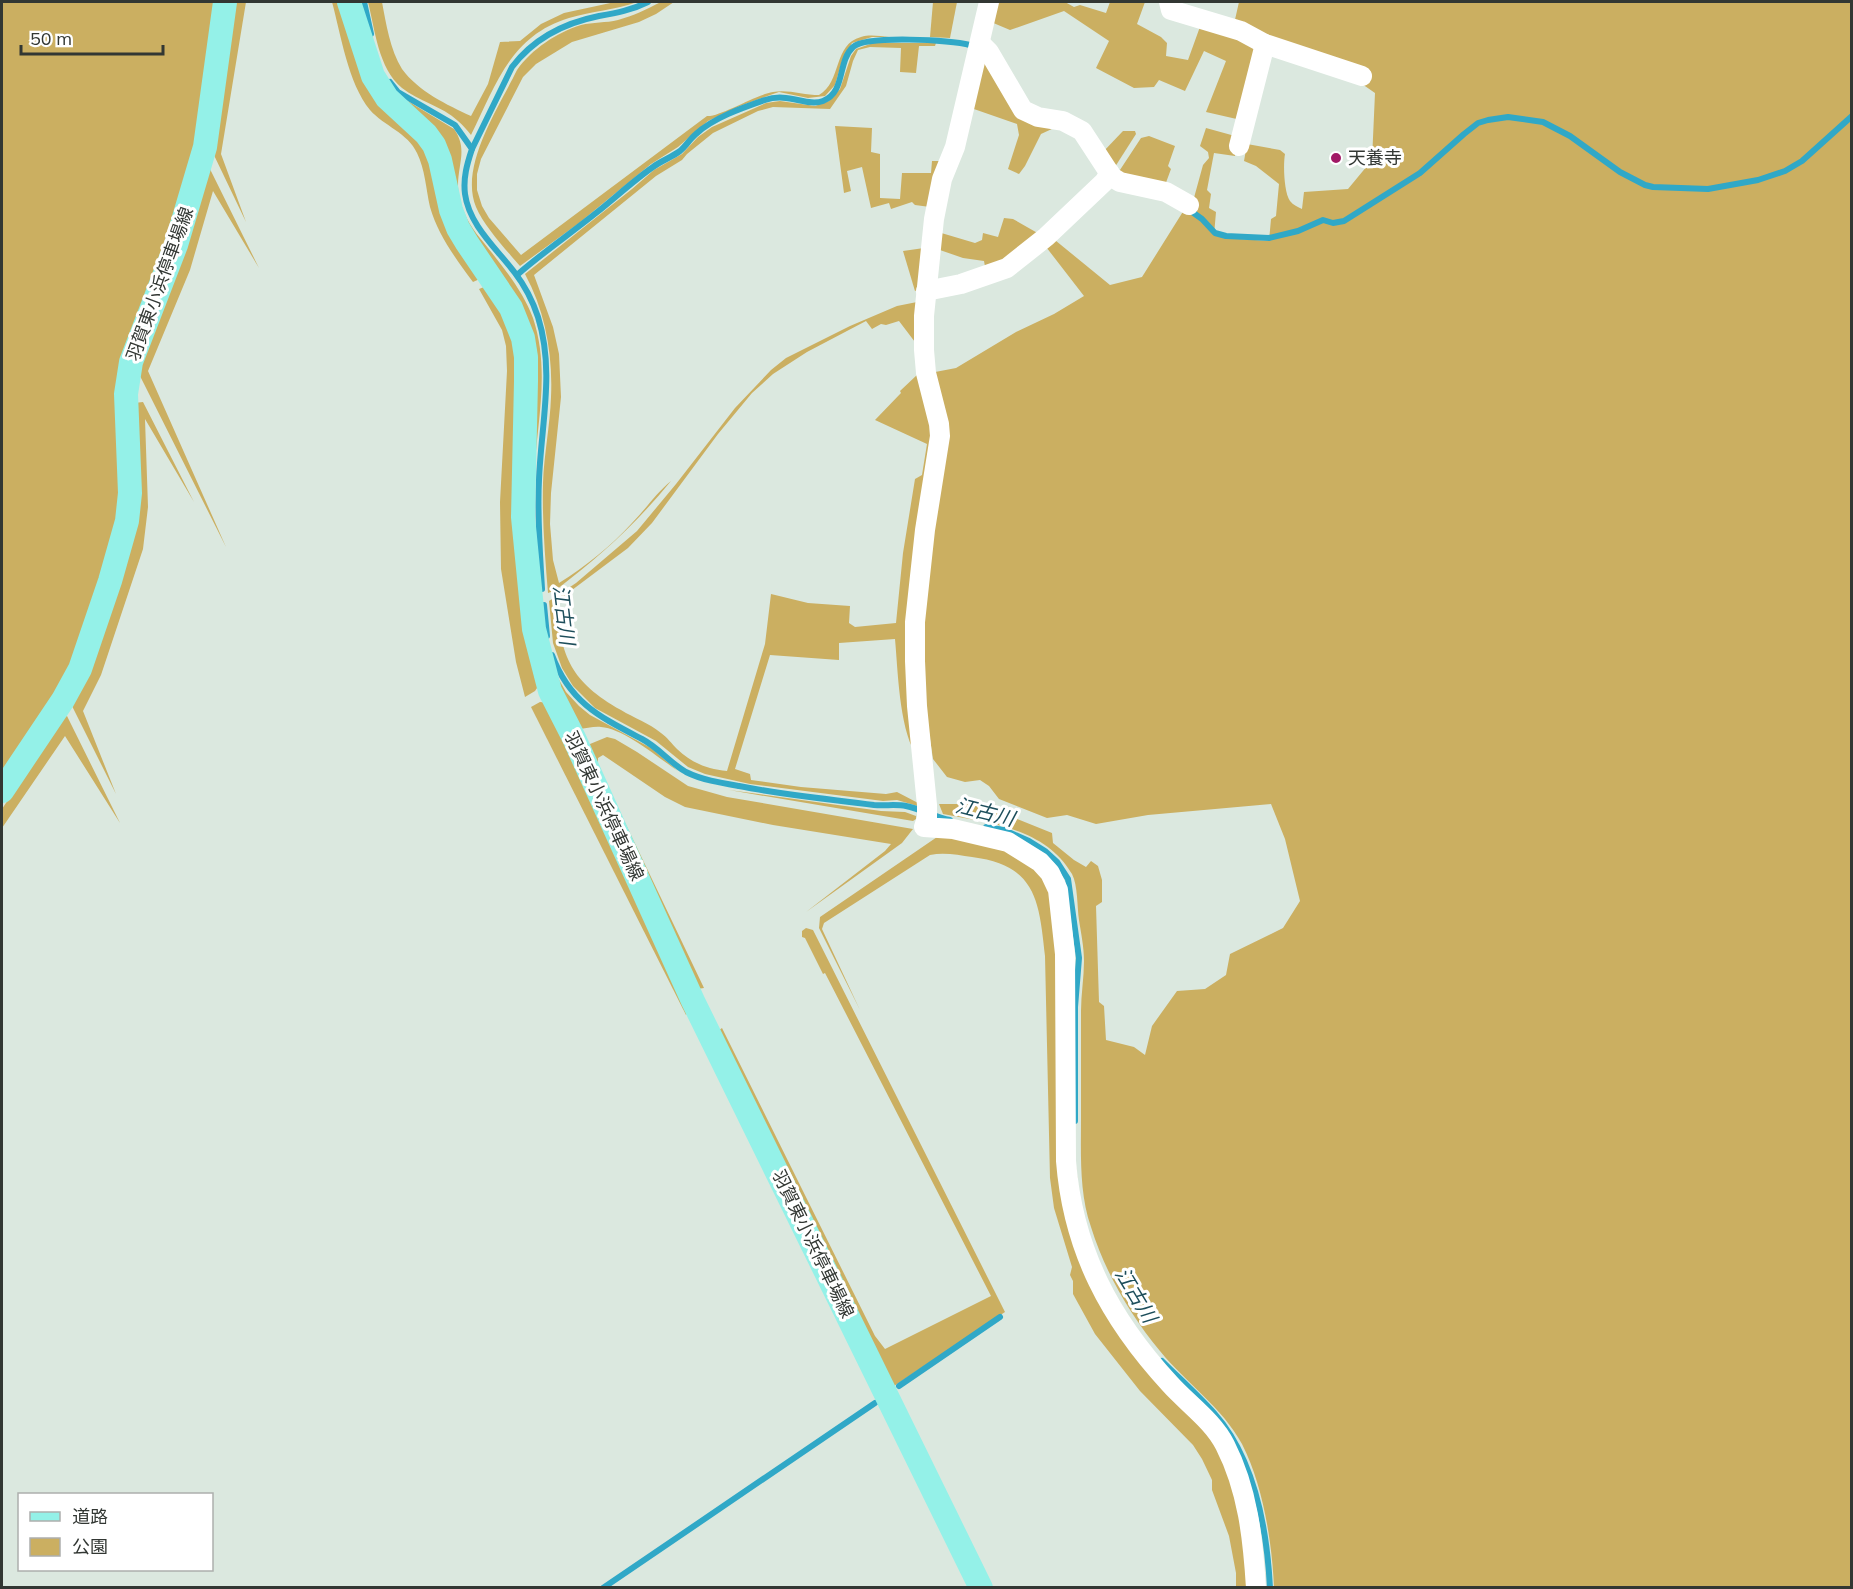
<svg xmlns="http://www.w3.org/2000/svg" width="1853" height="1589" viewBox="0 0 1853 1589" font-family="Mulish,'Noto Sans JP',sans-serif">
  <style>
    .green { fill: #cbaf61 }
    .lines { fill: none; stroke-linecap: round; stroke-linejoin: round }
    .stream { stroke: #30a8c7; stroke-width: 6 }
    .minor { stroke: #fff; stroke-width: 20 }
    .major { stroke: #94f1e8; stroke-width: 24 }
    .poi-dot { fill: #a11965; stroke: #fff; stroke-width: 2 }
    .labels { text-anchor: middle; stroke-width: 6; stroke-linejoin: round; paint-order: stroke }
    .poi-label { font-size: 18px; fill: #323733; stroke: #fff; text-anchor: start }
    .street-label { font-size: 18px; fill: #323733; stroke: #fff }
    .water-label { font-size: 20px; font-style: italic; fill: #1d4e5b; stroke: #fff }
  </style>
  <rect width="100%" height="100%" fill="#dbe8df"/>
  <g class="green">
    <path d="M 2,2 L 221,2 L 195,159 L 142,314 L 120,521 L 67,676 L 2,777 Z"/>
    <path d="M 229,2 L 246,2 L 221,154 L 246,222 L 212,151 Z"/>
    <path d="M 332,2 L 345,2 L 360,52 L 422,138 L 484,277 L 473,282 C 456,259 438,235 430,207 C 426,189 425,169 417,153 C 408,133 384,126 370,110 C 348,83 341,35 332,2 Z"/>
    <path d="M 368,2 L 382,2 C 386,23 390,50 402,69 C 418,91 447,105 471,116 L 488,84 L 500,42 L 520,41 L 541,24 L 564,13 L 615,2 L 637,2 C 615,10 592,11 569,18 C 510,36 496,85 471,135 C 467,130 463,125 458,121 C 442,106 418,101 402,88 C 378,68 375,29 368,2 Z"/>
    <path d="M 661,2 L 674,2 L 656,14 L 639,22 L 572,42 L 536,64 L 523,77 L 481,159 L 477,174 L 477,190 L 482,206 L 489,218 L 521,255 L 707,116 C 720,117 755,95 773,92 C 787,89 804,95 819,95 C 842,82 833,44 861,37 C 869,34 880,36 889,37 L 872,37 L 852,43 L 842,61 L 835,85 L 825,96 L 808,98 L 779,92 L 773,94 L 740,106 L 708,121 L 678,147 L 651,164 L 579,223 L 520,266 C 506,250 484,226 476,207 C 459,166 499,107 517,70 C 532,49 556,33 581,25 C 593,22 606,23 618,20 C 633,16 647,9 661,2 Z"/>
    <path d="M 933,2 L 957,2 L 950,38 L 930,37 Z"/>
    <path d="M 995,2 L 1065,2 L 1074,7 L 1080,5 L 1106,13 L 1110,2 L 1145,2 L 1137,24 L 1161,37 L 1167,43 L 1166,56 L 1188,60 L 1201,24 L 1255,44 L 1241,120 L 1206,112 L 1226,61 L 1204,51 L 1185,91 L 1159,80 L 1154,87 L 1134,88 L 1096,68 L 1109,41 L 1064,11 L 1010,30 L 991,22 Z"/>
    <path d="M 1239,2 L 1851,2 L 1851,1587 L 1274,1587 C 1272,1542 1263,1485 1242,1444 C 1222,1407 1186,1383 1160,1351 C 1130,1315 1105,1272 1091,1227 C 1079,1192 1081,1154 1081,1117 C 1081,1082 1081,1047 1081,1011 C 1081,994 1084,978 1084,961 C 1084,947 1081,933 1079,920 C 1077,906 1078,886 1072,874 C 1045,828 990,823 943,814 L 939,804 L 970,804 L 1002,813 L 1052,833 L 1053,843 L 1074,860 L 1086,867 L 1091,861 L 1098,866 L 1102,880 L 1102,902 L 1096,906 L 1099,1002 L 1104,1006 L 1106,1040 L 1134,1047 L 1145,1055 L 1152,1026 L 1177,991 L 1205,989 L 1226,975 L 1230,954 L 1283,928 L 1300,901 L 1285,839 L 1271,804 L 1148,815 L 1096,824 L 1067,815 L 1047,818 L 999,799 L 989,786 L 980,780 L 965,782 L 947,777 L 933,759 L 925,706 L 922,623 L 931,531 L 930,373 L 956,368 L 1016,332 L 1054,314 L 1084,296 L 1043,243 L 1050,236 L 1110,285 L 1142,277 L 1184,210 L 1192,205 L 1203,165 L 1209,158 L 1208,152 L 1200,146 L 1206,128 L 1235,136 L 1235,156 L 1214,153 L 1207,190 L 1211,194 L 1209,208 L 1216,212 L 1214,235 L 1226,238 L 1269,241 L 1271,219 L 1276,216 L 1279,184 L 1256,166 L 1244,161 L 1247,144 L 1280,150 L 1285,154 C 1283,165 1284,192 1290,201 C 1293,205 1298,207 1302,209 L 1304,192 L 1348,189 L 1372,160 L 1375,93 L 1362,84 L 1234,24 Z"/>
    <path d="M 873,43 L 936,43 L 935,46 L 919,46 L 916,73 L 900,72 L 901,48 L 870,47 L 858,50 L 853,61 L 846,86 L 830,109 L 773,107 L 758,111 L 713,133 L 687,154 L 682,160 L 656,176 L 534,275 L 553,327 L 559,354 L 561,397 L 551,493 L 550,524 L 553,560 L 559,583 C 585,567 612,545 632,523 C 646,509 656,493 671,481 C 635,525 600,556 556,590 L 548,593 C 545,556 542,520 543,483 C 544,454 550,426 551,397 C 553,354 545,311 525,274 L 632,189 L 654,170 L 682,154 L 698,137 L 712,127 L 766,103 L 780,101 L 815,106 L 829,101 L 840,89 L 851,56 L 856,49 Z"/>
    <path d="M 983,59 L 1054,128 L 1041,134 L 1025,166 L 1019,174 L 1008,169 L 1019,135 L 1017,124 L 971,108 Z"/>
    <path d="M 377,64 L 396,94 L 454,129 C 468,149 458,163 458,186 C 458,193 461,205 464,212 C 470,228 482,240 492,253 C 508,273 524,294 533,318 C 551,372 536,425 534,480 C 533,518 535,556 535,594 L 531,382 L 453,196 L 390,94 Z"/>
    <path d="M 835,126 L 872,128 L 871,152 L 880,154 L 880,198 L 900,199 L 902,173 L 931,173 L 932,161 L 942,161 L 930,207 L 915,205 L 912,202 L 891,209 L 889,203 L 871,208 L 862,167 L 847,171 L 851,191 L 844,193 Z"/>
    <path d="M 1123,131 L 1135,131 L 1136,134 L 1113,170 L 1102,153 Z"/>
    <path d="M 1149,136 L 1175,146 L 1168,166 L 1171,169 L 1164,188 L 1116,176 L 1141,138 Z"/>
    <path d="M 208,165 L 259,268 L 213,191 L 190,270 L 148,371 L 226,547 L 138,372 Z"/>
    <path d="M 1004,218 L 1013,219 L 1041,235 L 986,272 L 984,261 L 963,258 L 937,249 L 938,232 L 975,243 L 982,240 L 983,233 L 998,237 Z"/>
    <path d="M 924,248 L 922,288 L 915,291 L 903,251 Z"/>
    <path d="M 489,285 L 513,322 L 539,685 L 535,691 L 525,697 L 516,662 L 501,569 L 500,502 L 507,371 L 506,346 L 502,330 L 479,289 Z"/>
    <path d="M 917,302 L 918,346 L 899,321 L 886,325 L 881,324 L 872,329 L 866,321 L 807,352 L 773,374 L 752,393 L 718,434 L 652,523 L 628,548 L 556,602 C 561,657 571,682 621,710 C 634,718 649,723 661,733 C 667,737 672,744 677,749 C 692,763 707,769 727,771 L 765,644 L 771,594 L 808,603 L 850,606 L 849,623 L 855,627 L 896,623 L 903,553 L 915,479 L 922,475 L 927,444 L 875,420 L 901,393 L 900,391 L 918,374 L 934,425 L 915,753 C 899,725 898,671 895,639 L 839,643 L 839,660 L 770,655 L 735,769 L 750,774 L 751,780 L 801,787 L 886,794 L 897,792 L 920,804 L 921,807 L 897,800 L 883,801 L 750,784 L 705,774 L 688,767 L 656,741 L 595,708 L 573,686 L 562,668 L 553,643 L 549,601 L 576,583 L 637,531 L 676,484 L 735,408 L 771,370 L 786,358 L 850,326 L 897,306 Z"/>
    <path d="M 143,402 L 194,502 L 145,419 L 148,507 L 143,549 L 101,675 L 83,711 L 116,794 L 72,706 L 94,657 L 134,403 Z"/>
    <path d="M 554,671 L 566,692 L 579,706 L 590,715 L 651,748 L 678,771 C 660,759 623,728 601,727 C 594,726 586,729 578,729 L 556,688 Z"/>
    <path d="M 540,702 L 549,703 L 690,1010 L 686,1015 L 531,707 Z"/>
    <path d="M 67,716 L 120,823 L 65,736 L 2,828 L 2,809 L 62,718 Z"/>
    <path d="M 607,737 L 615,739 L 637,752 L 688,786 L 727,797 L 913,829 L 902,843 L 806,912 L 885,851 L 891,844 L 773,825 L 685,807 L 665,797 L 603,755 L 598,758 L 598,766 L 704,988 L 697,989 L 587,752 L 590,744 Z"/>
    <path d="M 729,790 L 881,811 L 905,812 L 916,816 L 916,819 L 913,821 Z"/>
    <path d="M 940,835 L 1024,855 L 1053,891 L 1063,1060 L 1089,1274 L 1205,1424 L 1231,1469 L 1251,1587 L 1236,1587 L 1236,1573 L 1229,1536 L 1212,1490 L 1212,1480 L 1202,1459 L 1193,1445 L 1140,1391 L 1095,1334 L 1073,1294 L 1073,1281 L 1070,1275 L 1072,1267 L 1054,1208 L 1050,1178 L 1045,956 C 1039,900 1036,865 972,857 C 958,855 944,852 930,855 L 824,923 L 822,929 L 860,1010 L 819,928 L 820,917 Z"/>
    <path d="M 806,928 L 813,930 L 1005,1312 L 894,1386 L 718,1031 L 722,1028 L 875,1336 L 885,1349 L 991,1296 L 825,973 L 823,974 L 805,938 L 802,937 L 802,931 Z"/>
  </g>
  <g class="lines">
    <g class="stream">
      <path d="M 364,2 L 371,34"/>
      <path d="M 390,82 L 398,92 L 455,125 L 472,149 C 467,164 463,178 465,194 C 469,225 497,249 515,273 C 525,286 533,302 538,317 C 555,371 541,425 539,480 C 537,516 540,553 542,589"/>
      <path d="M 472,149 L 512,67 C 534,38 564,23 599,16 C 616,13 632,10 648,2"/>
      <path d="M 1188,209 L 1202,219 L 1215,233 L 1226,236 L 1269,238 L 1298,231 L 1323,220 L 1333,223 L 1344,221 L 1420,173 L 1464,134 L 1478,123 L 1488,120 L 1508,117 L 1543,122 L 1570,136 L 1620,172 L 1645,185 L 1653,187 L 1708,189 L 1758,180 L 1785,171 L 1802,161 L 1852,116"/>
      <path d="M 517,275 C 542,253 570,234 596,213 C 615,198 633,181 653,167 C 661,161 672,157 680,151 C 686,146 690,139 696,134 C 713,118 742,108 765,100 C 788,92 807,107 823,101 C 846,92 837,62 853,47 C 867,35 951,40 970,45"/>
      <path d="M 544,605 L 547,636"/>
      <path d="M 552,655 C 570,703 600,717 642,739 C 659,748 670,763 686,772 C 702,780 721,783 739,786 C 784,795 829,799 874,805 C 885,806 896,804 906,806 C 921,809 935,817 950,820"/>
      <path d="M 986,827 L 1004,830 L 1029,841 L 1045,851 L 1057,862 L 1068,879 L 1079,958 L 1075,1007 L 1075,1121"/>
      <path d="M 1162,1361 C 1179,1378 1198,1395 1214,1413 C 1254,1458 1267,1529 1270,1588"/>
      <path d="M 899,1386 L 1000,1317"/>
      <path d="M 603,1588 L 875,1403"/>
    </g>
    <g class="minor">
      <path d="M 989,2 L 955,147 L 942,179 L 934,219 L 924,316 L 924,350 L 926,373 L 939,424 L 940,436 L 925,530 L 915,622 L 915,661 L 917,706 L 927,805 L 927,818 L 924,827 L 953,829 L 1008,842 L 1040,862 L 1050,873 L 1058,890 L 1065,954 L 1066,1161 C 1073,1250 1110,1319 1170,1384 C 1188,1404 1213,1421 1225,1445 C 1248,1490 1253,1539 1256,1588"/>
      <path d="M 1169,2 L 1171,10 L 1241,31 L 1265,44 L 1362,76"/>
      <path d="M 980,43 L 989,52 L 1023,110 L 1038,117 L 1063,121 L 1082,131 L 1112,177 L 1120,182 L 1166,192 L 1189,205"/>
      <path d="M 1239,146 L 1265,44"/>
      <path d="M 926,291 L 961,284 L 1007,268 L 1046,237 L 1104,182 L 1110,173"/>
    </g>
    <g class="major">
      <path d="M 349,2 L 373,76 L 387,98 L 426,134 L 434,145 L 440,160 L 451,210 L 458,228 L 467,243 L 511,308 L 523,338 L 526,357 L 526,381 L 523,517 L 534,629 L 550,691 L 574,738 L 693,1001 L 981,1588"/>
      <path d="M 2,791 L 63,700 L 80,669 L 110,581 L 127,521 L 130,493 L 126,394 L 131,362 L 176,245 L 205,147 L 225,2"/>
    </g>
  </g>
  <circle class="poi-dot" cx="1336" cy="158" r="6"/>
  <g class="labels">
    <g class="poi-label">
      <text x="1348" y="164">天養寺</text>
    </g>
    <g class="street-label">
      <text transform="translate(160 284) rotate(-70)" y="6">羽賀東小浜停車場線</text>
      <text transform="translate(604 806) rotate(65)" y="6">羽賀東小浜停車場線</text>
      <text transform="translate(813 1244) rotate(64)" y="6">羽賀東小浜停車場線</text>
    </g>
    <g class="water-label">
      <text transform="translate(564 615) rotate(83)" y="7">江古川</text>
      <text transform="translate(985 812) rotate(14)" y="7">江古川</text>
      <text transform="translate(1136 1295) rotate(59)" y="7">江古川</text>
    </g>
  </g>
  <rect width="1853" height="1589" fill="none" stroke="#323733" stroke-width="6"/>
  <rect x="18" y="1493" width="195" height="78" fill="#ffffff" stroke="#adafad" stroke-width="1.5"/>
  <rect x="30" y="1512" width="30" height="9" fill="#94f1e8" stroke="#adafad" stroke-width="1.5"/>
  <text x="72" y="1523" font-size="18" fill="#323733">道路</text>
  <rect x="30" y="1538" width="30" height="18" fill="#cbaf61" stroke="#adafad" stroke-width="1.5"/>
  <text x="72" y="1553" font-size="18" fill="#323733">公園</text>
  <path d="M21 45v9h142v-9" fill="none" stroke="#323733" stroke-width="3"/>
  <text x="30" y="45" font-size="18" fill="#323733" stroke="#ffffff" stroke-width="4.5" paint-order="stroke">50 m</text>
</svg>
